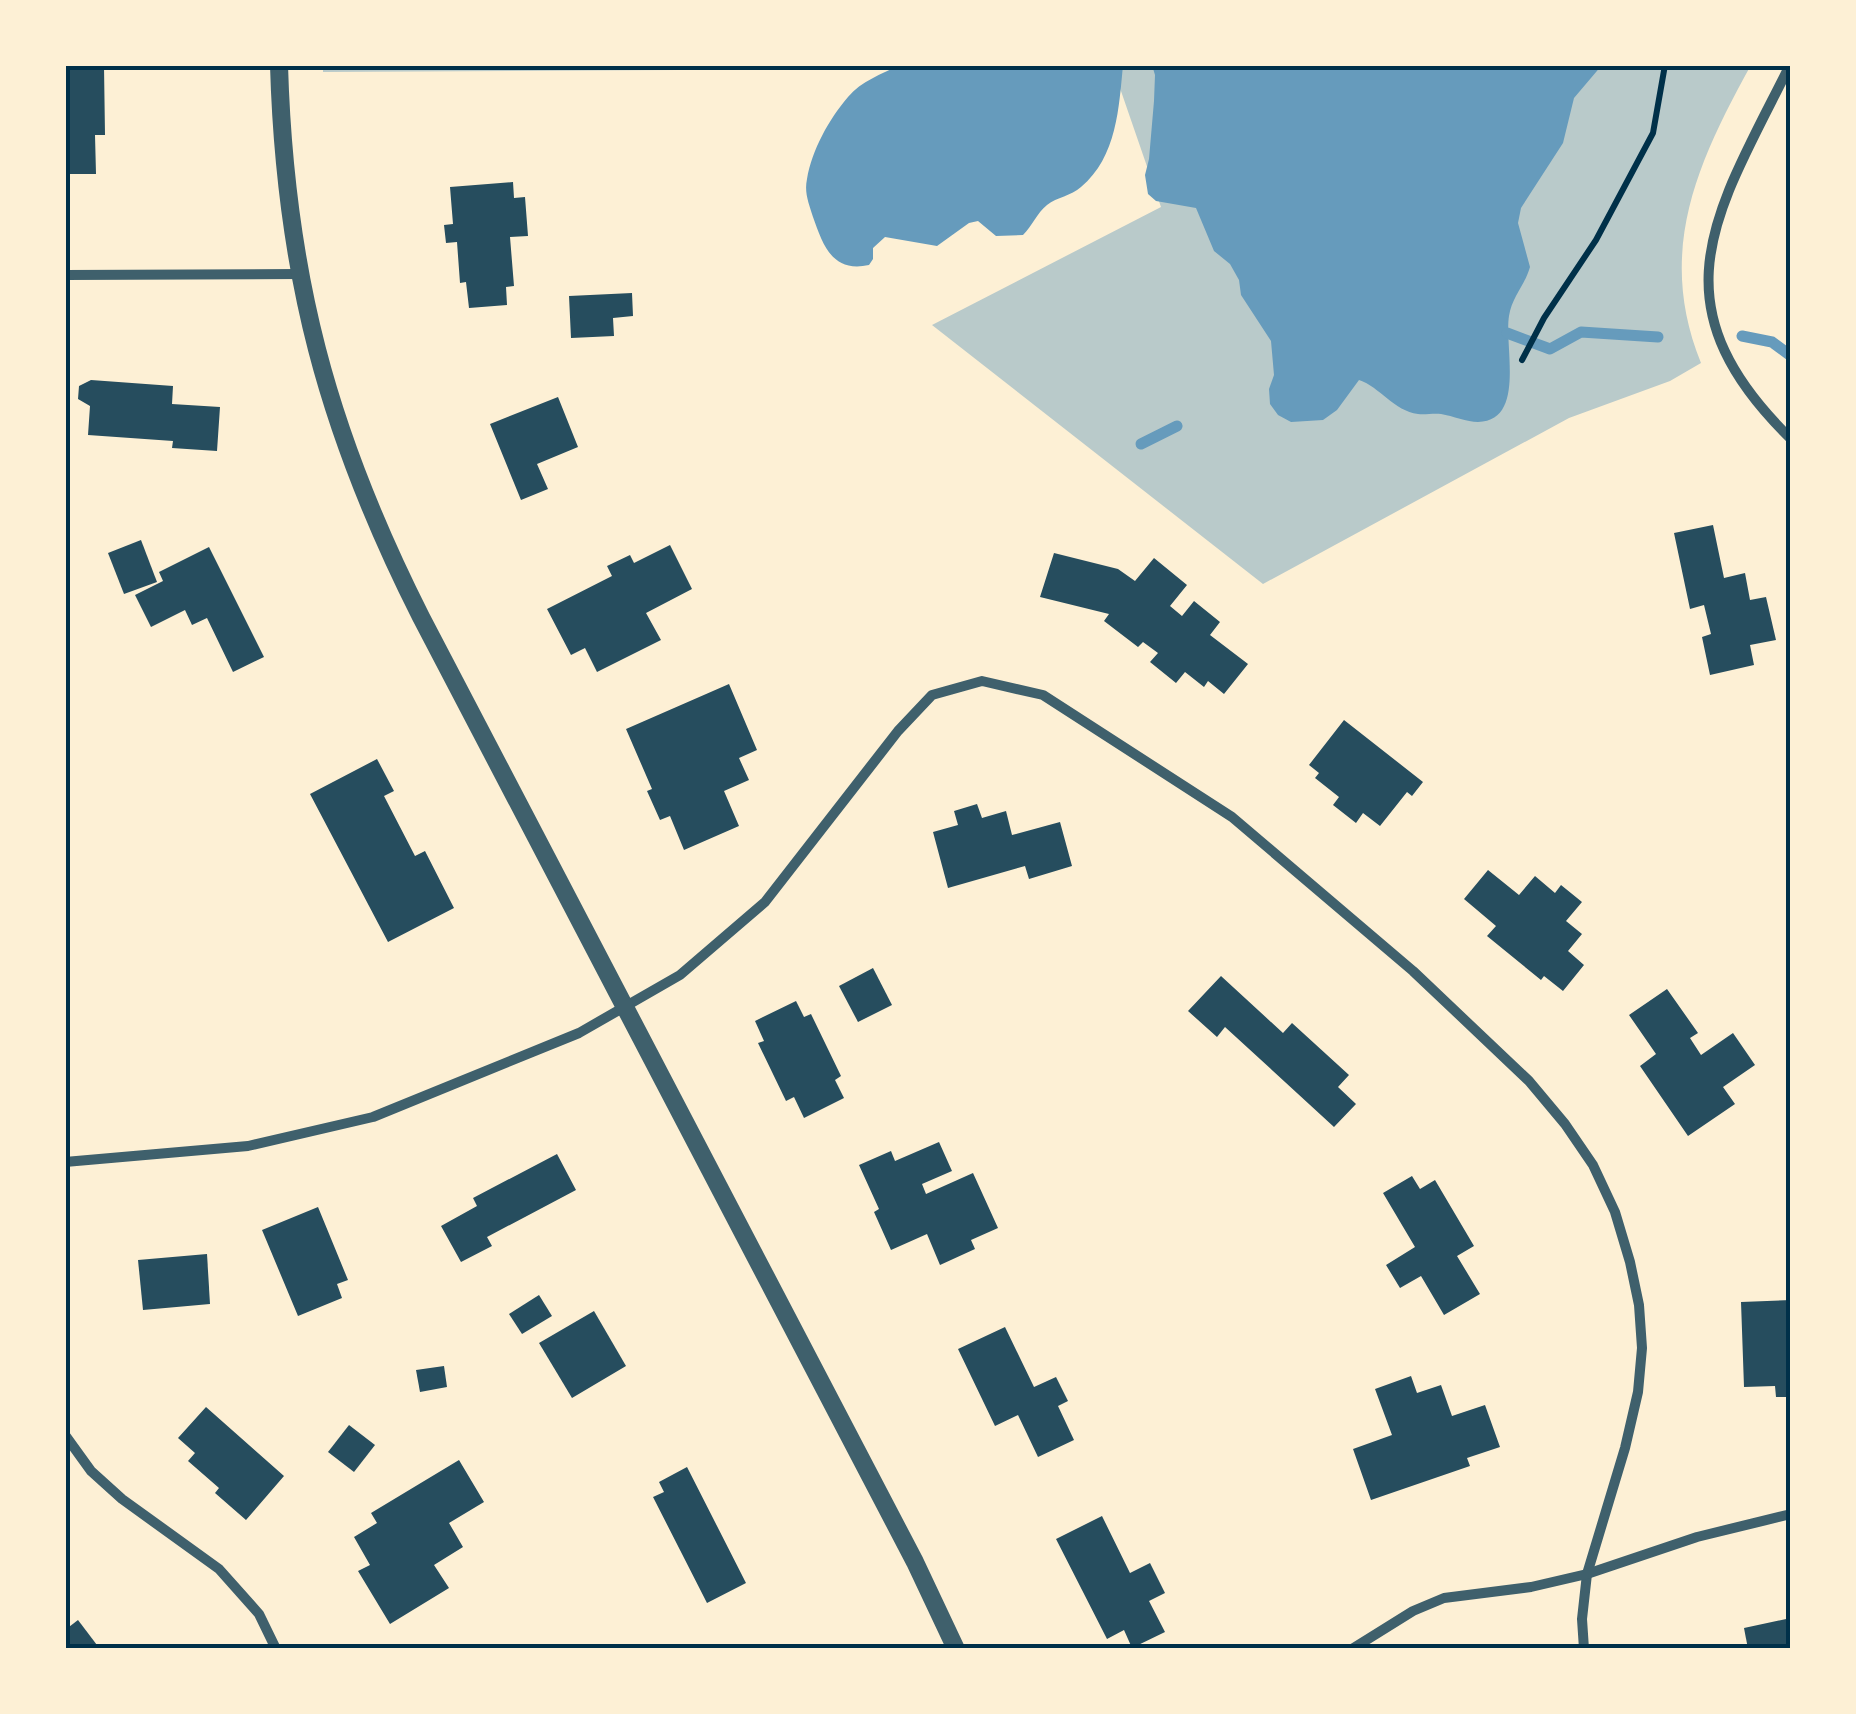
<svg xmlns="http://www.w3.org/2000/svg" width="1856" height="1714" viewBox="0 0 1856 1714" font-family="'Archivo Narrow',sans-serif">
  <style>
    .green { fill: #b9caca }
    .water { fill: #669bbc }
    .lines { fill: none; stroke-linecap: round; stroke-linejoin: round }
    .stream { stroke: #669bbc; stroke-width: 11 }
    .building { fill: #264d5e }
    .path { stroke: #003049; stroke-width: 6 }
    .minor { stroke: #3f606c; stroke-width: 10 }
    .tertiary { stroke: #3f606c; stroke-width: 18 }
    .neatline { fill: none; stroke: #003049; stroke-width: 4 }
  </style>
  <rect width="100%" height="100%" fill="#fdf0d5"/>
  <g class="green">
    <path d="M 323,65 L 1003,65 L 1001,68 L 323,72 Z"/>
    <path d="M 1112,65 L 1751,65 C 1697,163 1656,252 1701,363 L 1670,381 L 1569,418 L 1263,584 L 932,325 L 1161,207 Z"/>
  </g>
  <g class="water">
    <path d="M 900,65 L 1123,65 C 1119,107 1117,157 1081,187 C 1071,196 1057,197 1047,205 C 1037,213 1032,226 1023,235 L 996,236 L 978,221 L 969,223 L 937,246 L 885,237 L 873,248 L 873,259 L 869,265 C 832,273 823,245 813,217 C 809,204 804,193 807,179 C 812,150 829,119 848,97 C 861,81 882,74 900,65 Z"/>
    <path d="M 1152,65 L 1602,65 L 1574,98 L 1563,143 L 1521,208 L 1518,223 L 1530,267 C 1525,285 1512,297 1509,316 C 1504,346 1526,421 1478,422 C 1467,422 1453,416 1441,414 C 1433,413 1425,415 1418,414 C 1394,411 1380,387 1359,380 L 1337,410 L 1323,420 L 1291,422 L 1278,415 L 1270,404 L 1269,389 L 1274,375 L 1271,341 L 1241,295 L 1239,280 L 1230,264 L 1214,251 L 1196,208 L 1156,201 L 1148,194 L 1145,175 L 1149,159 L 1154,101 L 1155,75 Z"/>
  </g>
  <g class="lines">
    <g class="stream">
      <path d="M 1507,333 L 1550,349 L 1581,332 L 1658,337"/>
      <path d="M 1742,336 L 1772,342 L 1791,356"/>
      <path d="M 1141,444 L 1177,426"/>
    </g>
  </g>
  <g class="building">
    <path d="M 104,66 L 105,135 L 95,135 L 96,174 L 65,174 L 65,67 Z"/>
    <path d="M 513,182 L 514,198 L 525,197 L 528,236 L 510,237 L 514,286 L 506,287 L 507,305 L 469,308 L 466,282 L 460,283 L 457,242 L 446,243 L 444,225 L 453,224 L 450,187 Z"/>
    <path d="M 632,293 L 633,316 L 613,318 L 614,336 L 571,338 L 569,296 Z"/>
    <path d="M 91,380 L 173,386 L 172,404 L 220,407 L 217,451 L 172,448 L 173,441 L 88,435 L 90,406 L 78,399 L 79,386 Z"/>
    <path d="M 558,397 L 578,447 L 537,464 L 548,489 L 521,500 L 490,424 Z"/>
    <path d="M 1713,525 L 1724,578 L 1745,573 L 1750,600 L 1766,597 L 1776,640 L 1750,645 L 1754,665 L 1710,675 L 1702,637 L 1711,634 L 1704,605 L 1690,609 L 1674,533 Z"/>
    <path d="M 141,540 L 157,582 L 124,594 L 108,553 Z"/>
    <path d="M 670,545 L 692,589 L 646,613 L 661,640 L 597,672 L 585,648 L 571,655 L 547,609 L 612,576 L 607,566 L 630,555 L 634,563 Z"/>
    <path d="M 209,547 L 264,657 L 233,672 L 207,618 L 192,625 L 185,610 L 151,627 L 135,595 L 163,581 L 159,572 Z"/>
    <path d="M 1054,553 L 1118,569 L 1135,581 L 1154,558 L 1187,585 L 1170,606 L 1182,616 L 1194,601 L 1220,622 L 1210,635 L 1248,664 L 1224,694 L 1208,681 L 1204,687 L 1185,672 L 1176,683 L 1150,662 L 1158,653 L 1143,642 L 1138,647 L 1104,621 L 1109,614 L 1040,597 Z"/>
    <path d="M 729,684 L 757,750 L 739,758 L 749,780 L 724,791 L 739,826 L 684,850 L 670,816 L 660,820 L 647,791 L 652,789 L 626,729 Z"/>
    <path d="M 1344,720 L 1423,782 L 1412,796 L 1407,792 L 1380,826 L 1363,813 L 1356,823 L 1333,805 L 1339,797 L 1315,778 L 1319,773 L 1309,765 Z"/>
    <path d="M 377,759 L 394,791 L 384,796 L 415,856 L 425,851 L 454,908 L 388,942 L 310,794 Z"/>
    <path d="M 977,804 L 982,818 L 1006,811 L 1012,835 L 1060,822 L 1072,866 L 1029,879 L 1025,866 L 948,888 L 933,832 L 958,825 L 954,811 Z"/>
    <path d="M 1488,870 L 1519,895 L 1535,876 L 1555,893 L 1561,885 L 1582,902 L 1566,921 L 1582,934 L 1568,951 L 1584,965 L 1563,991 L 1544,976 L 1541,980 L 1487,936 L 1496,926 L 1464,899 Z"/>
    <path d="M 873,968 L 892,1005 L 858,1022 L 839,986 Z"/>
    <path d="M 1221,976 L 1283,1033 L 1292,1023 L 1349,1075 L 1338,1087 L 1356,1104 L 1334,1127 L 1225,1027 L 1217,1037 L 1188,1011 Z"/>
    <path d="M 1667,989 L 1698,1033 L 1690,1038 L 1701,1055 L 1733,1033 L 1755,1065 L 1723,1087 L 1735,1104 L 1688,1136 L 1640,1066 L 1656,1054 L 1629,1015 Z"/>
    <path d="M 796,1001 L 804,1017 L 811,1014 L 841,1076 L 835,1080 L 844,1098 L 804,1118 L 794,1097 L 786,1101 L 758,1043 L 764,1041 L 755,1021 Z"/>
    <path d="M 939,1142 L 952,1171 L 922,1184 L 926,1194 L 973,1173 L 998,1228 L 971,1240 L 975,1249 L 940,1265 L 927,1234 L 891,1250 L 874,1212 L 879,1209 L 859,1165 L 891,1151 L 895,1161 Z"/>
    <path d="M 557,1154 L 576,1190 L 487,1237 L 492,1246 L 461,1262 L 441,1226 L 477,1206 L 473,1198 Z"/>
    <path d="M 1412,1176 L 1420,1189 L 1435,1180 L 1474,1246 L 1457,1256 L 1480,1294 L 1444,1315 L 1421,1276 L 1400,1288 L 1386,1265 L 1415,1247 L 1383,1193 Z"/>
    <path d="M 318,1207 L 348,1280 L 337,1284 L 342,1298 L 298,1316 L 262,1230 Z"/>
    <path d="M 207,1254 L 210,1304 L 143,1310 L 138,1260 Z"/>
    <path d="M 539,1295 L 552,1316 L 522,1334 L 509,1314 Z"/>
    <path d="M 1791,1300 L 1791,1397 L 1776,1397 L 1775,1386 L 1744,1387 L 1741,1302 Z"/>
    <path d="M 594,1311 L 626,1366 L 572,1398 L 539,1343 Z"/>
    <path d="M 1005,1327 L 1034,1387 L 1056,1377 L 1068,1401 L 1058,1406 L 1074,1440 L 1038,1457 L 1018,1415 L 995,1426 L 958,1349 Z"/>
    <path d="M 444,1366 L 447,1387 L 420,1392 L 416,1370 Z"/>
    <path d="M 1411,1376 L 1417,1393 L 1441,1385 L 1452,1416 L 1485,1405 L 1500,1447 L 1467,1458 L 1470,1466 L 1371,1500 L 1353,1449 L 1392,1435 L 1375,1389 Z"/>
    <path d="M 206,1407 L 284,1476 L 246,1520 L 215,1493 L 219,1488 L 188,1461 L 195,1453 L 178,1438 Z"/>
    <path d="M 349,1425 L 375,1445 L 354,1472 L 328,1452 Z"/>
    <path d="M 459,1460 L 484,1502 L 449,1523 L 463,1547 L 434,1565 L 449,1588 L 390,1624 L 358,1571 L 370,1565 L 354,1537 L 377,1523 L 371,1513 Z"/>
    <path d="M 687,1467 L 746,1583 L 707,1603 L 653,1497 L 664,1492 L 659,1482 Z"/>
    <path d="M 1102,1516 L 1130,1573 L 1150,1563 L 1165,1593 L 1149,1601 L 1165,1632 L 1132,1648 L 1124,1630 L 1107,1639 L 1056,1539 Z"/>
    <path d="M 1791,1618 L 1791,1649 L 1748,1649 L 1744,1628 Z"/>
    <path d="M 78,1620 L 100,1649 L 65,1649 L 65,1630 Z"/>
  </g>
  <g class="lines">
    <path class="path" d="M 1522,360 L 1544,318 L 1596,240 L 1653,133 L 1665,65"/>
    <g class="minor">
      <path d="M 1790,65 C 1716,213 1651,302 1791,439"/>
      <path d="M 65,275 L 298,274"/>
      <path d="M 65,1162 L 248,1146 L 373,1117 L 579,1033 L 680,975 L 765,902 L 898,731 L 932,695 L 982,681 L 1043,695 L 1232,817 L 1413,971 L 1529,1081 L 1565,1124 L 1593,1165 L 1615,1212 L 1630,1262 L 1639,1305 L 1642,1348 L 1638,1392 L 1625,1448 L 1587,1574 L 1582,1619 L 1584,1649"/>
      <path d="M 65,1435 L 91,1471 L 122,1499 L 219,1569 L 259,1614 L 276,1649"/>
      <path d="M 1352,1649 L 1413,1611 L 1444,1598 L 1531,1587 L 1587,1574 L 1697,1537 L 1791,1514"/>
    </g>
    <path class="tertiary" d="M 279,65 C 285,273 327,431 421,617 L 915,1562 L 956,1649"/>
  </g>
  <rect width="1856" height="1714" fill="none" stroke="#fdf0d5" stroke-width="135"/>
  <rect x="68" y="68" width="1720" height="1578" class="neatline"/>
</svg>
